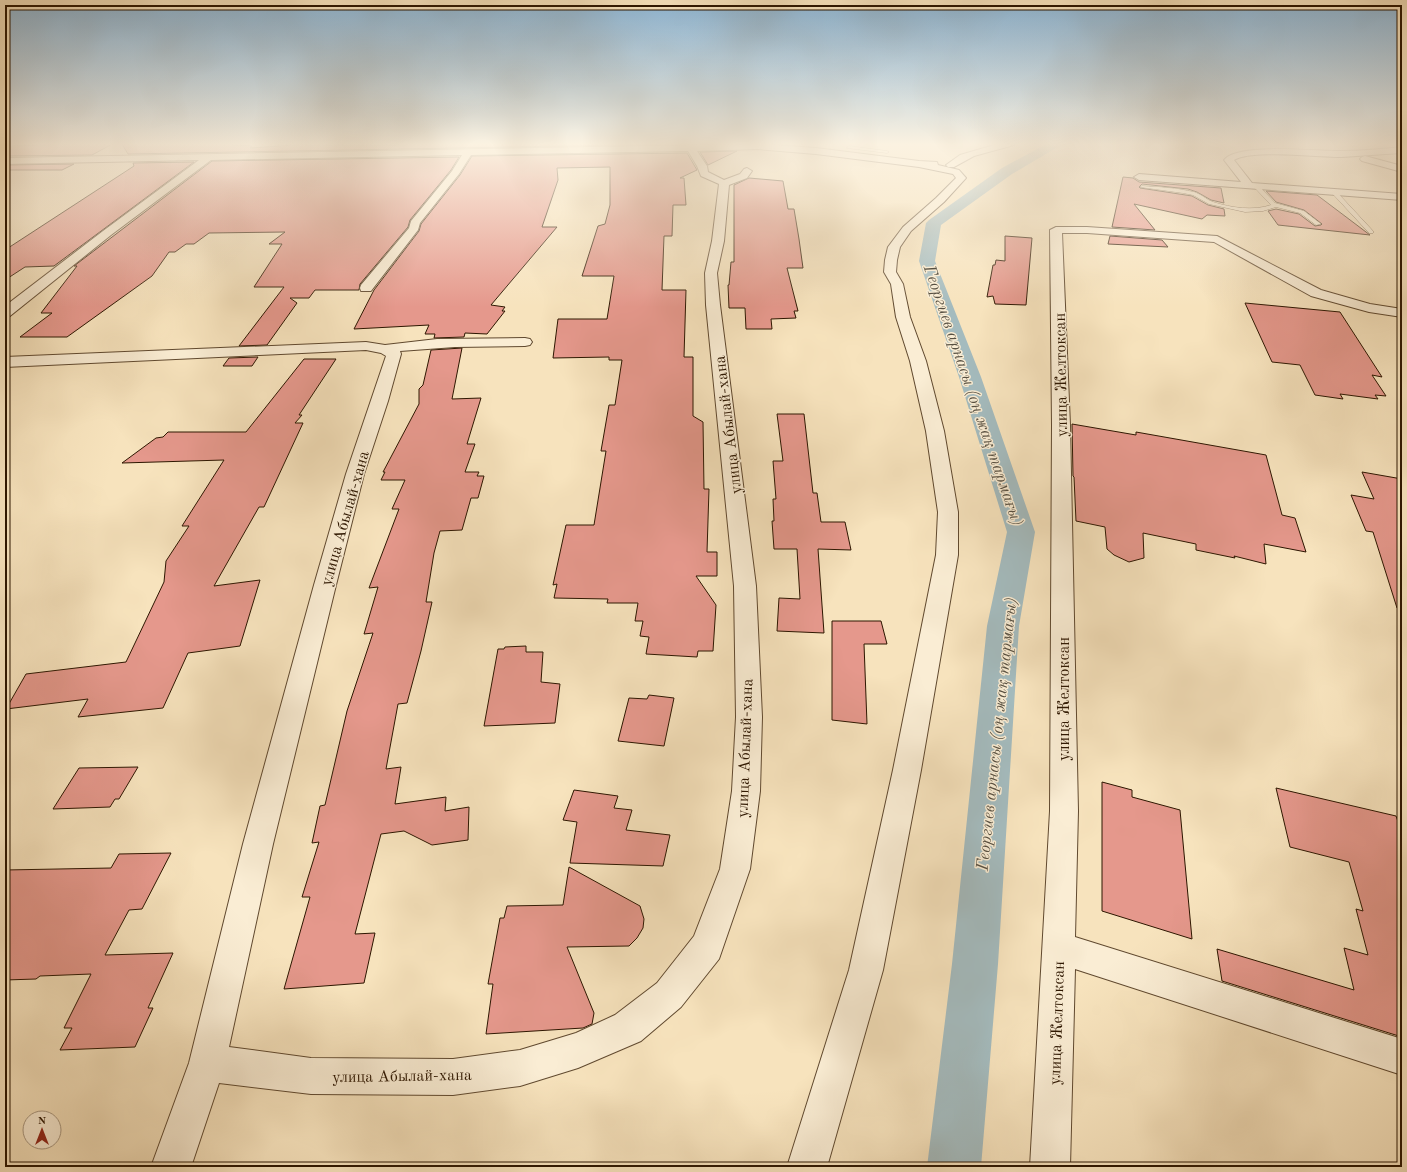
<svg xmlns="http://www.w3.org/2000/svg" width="1407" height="1172" viewBox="0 0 1407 1172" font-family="'Old Standard TT',serif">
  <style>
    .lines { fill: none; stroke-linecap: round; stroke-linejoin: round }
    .canal { fill: #a4bbbe; fill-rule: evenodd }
    .building { fill: #e5988c; stroke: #2d1600 }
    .lane-casing { stroke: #60492f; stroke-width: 1 }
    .street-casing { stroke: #60492f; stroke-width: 2 }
    .lane { fill: #faedd4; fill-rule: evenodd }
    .street { fill: #faedd4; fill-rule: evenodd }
    .labels { text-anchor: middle; stroke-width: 3; stroke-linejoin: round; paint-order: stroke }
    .street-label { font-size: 16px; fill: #2d1600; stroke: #faedd4 }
    .water-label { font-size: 17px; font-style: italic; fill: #575042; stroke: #faedd4 }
  </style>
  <rect width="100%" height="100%" fill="#f7e3bd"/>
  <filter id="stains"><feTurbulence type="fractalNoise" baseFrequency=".005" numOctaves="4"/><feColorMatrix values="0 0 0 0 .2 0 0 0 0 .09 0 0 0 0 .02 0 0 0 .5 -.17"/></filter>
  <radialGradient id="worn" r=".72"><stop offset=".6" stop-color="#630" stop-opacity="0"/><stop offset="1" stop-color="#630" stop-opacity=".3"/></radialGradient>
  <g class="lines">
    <path class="canal" d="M 1048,143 L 1063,143 L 1061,145 L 1012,174 L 941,225 L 935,261 L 981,377 L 1035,532 L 1019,626 L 998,964 L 981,1167 L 927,1167 L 952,964 L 987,626 L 1007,532 L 959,377 L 919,261 L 926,223 L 929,220 L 1002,168 Z"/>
  </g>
  <g class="building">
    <path d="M 114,143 L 92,155 L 5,156 L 5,146 Z"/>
    <path d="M 235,143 L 233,145 L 252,146 L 250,148 L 308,144 L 307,145 L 406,145 L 408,143 L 728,143 L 128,154 L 122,144 Z"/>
    <path d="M 737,151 L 708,165 L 700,152 Z"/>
    <path d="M 687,153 L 697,170 L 680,178 L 684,178 L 686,205 L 673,205 L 672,236 L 664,236 L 662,290 L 686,290 L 684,357 L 693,357 L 693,416 L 703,422 L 704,489 L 709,489 L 707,552 L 717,552 L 717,576 L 696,576 L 716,605 L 713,651 L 698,651 L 697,657 L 646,654 L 649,637 L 640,636 L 643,621 L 635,621 L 638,603 L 607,603 L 608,599 L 554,598 L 557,584 L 553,585 L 566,525 L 594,525 L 606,451 L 601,451 L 609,405 L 615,405 L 622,360 L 609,360 L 609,357 L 553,358 L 558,319 L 607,319 L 614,276 L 582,276 L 598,226 L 605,224 L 610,205 L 610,167 L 557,168 L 558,180 L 542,227 L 557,227 L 491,305 L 505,307 L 502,311 L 505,311 L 487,334 L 465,333 L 464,337 L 434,338 L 435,334 L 425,334 L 429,325 L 354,329 L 374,290 L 419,231 L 421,224 L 460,175 L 472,156 Z"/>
    <path d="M 459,157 L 451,170 L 410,220 L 408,227 L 360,284 L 359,290 L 315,290 L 309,298 L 290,298 L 297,303 L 267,345 L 239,346 L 284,287 L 254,287 L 282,244 L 269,244 L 285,232 L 209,233 L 194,244 L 186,244 L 175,252 L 169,252 L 152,276 L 67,337 L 20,337 L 52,313 L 41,313 L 77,266 L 74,266 L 212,161 Z"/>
    <path d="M 194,162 L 54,266 L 25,267 L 5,280 L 5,250 L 134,166 L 133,163 Z"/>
    <path d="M 74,164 L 62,170 L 5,170 L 5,165 Z"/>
    <path d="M 1123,177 L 1133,178 L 1139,182 L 1221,188 L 1224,203 L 1211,200 L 1197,192 L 1188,189 L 1142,184 L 1139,187 L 1140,188 L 1192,196 L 1208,205 L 1224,209 L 1225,216 L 1207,215 L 1202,219 L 1134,204 L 1155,230 L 1112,227 Z"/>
    <path d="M 749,178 L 783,181 L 788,209 L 794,209 L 799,239 L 803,268 L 787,268 L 798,311 L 794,311 L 796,318 L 771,319 L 772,329 L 746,329 L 745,308 L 729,308 L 728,285 L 729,285 L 731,262 L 734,262 L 734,185 Z"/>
    <path d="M 1266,191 L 1317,195 L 1370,235 L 1278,225 L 1268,211 L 1276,209 L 1299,214 L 1315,226 L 1321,225 L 1322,224 L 1304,210 L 1276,202 Z"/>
    <path d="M 1005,236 L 1032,238 L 1026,305 L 995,304 L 993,296 L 987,297 L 993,265 L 995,265 L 996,260 L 1005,261 Z"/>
    <path d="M 1110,236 L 1162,240 L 1168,247 L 1108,244 Z"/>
    <path d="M 1245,303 L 1340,312 L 1382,377 L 1372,375 L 1386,396 L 1375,395 L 1378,399 L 1340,394 L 1343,399 L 1315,395 L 1300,365 L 1272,362 Z"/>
    <path d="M 462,348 L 452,399 L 481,398 L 467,444 L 475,444 L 465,472 L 479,472 L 477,476 L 484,476 L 478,498 L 471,498 L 462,530 L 440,531 L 434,553 L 426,602 L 432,602 L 421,651 L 407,703 L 398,704 L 386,769 L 401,767 L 395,804 L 446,797 L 445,811 L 469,807 L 468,840 L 432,845 L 404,831 L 381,834 L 355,934 L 375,933 L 364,983 L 284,989 L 310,897 L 302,897 L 319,842 L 312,843 L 320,806 L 325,805 L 347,711 L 373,633 L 364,634 L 378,587 L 369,588 L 399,509 L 392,509 L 405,480 L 381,480 L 385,472 L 383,472 L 419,404 L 419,389 L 423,385 L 431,350 Z"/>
    <path d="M 258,357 L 252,366 L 223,366 L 229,358 Z"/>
    <path d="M 304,359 L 336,359 L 299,415 L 302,415 L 295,423 L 303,423 L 264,507 L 259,507 L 214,586 L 260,580 L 240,646 L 188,653 L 163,708 L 78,717 L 88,699 L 6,709 L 26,674 L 126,662 L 164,582 L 166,561 L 189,526 L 182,526 L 224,460 L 122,463 L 156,438 L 163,437 L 168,432 L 246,432 Z"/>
    <path d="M 777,414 L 804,414 L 813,493 L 817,493 L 821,522 L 845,522 L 851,550 L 818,549 L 824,633 L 777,631 L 779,598 L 800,599 L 797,549 L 774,549 L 772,521 L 774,521 L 773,499 L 776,499 L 773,461 L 783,461 Z"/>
    <path d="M 1072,424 L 1136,435 L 1136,432 L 1266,455 L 1282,515 L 1295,518 L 1306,552 L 1264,544 L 1266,564 L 1234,556 L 1235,558 L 1196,550 L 1196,544 L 1143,533 L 1144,558 L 1129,562 L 1114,555 L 1107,549 L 1105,527 L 1076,521 L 1074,477 L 1073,476 Z"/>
    <path d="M 1362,472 L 1402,479 L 1402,607 L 1397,608 L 1373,532 L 1366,531 L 1351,495 L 1374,499 Z"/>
    <path d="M 832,621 L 881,621 L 887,644 L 864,644 L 867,724 L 832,720 Z"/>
    <path d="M 526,646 L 526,652 L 543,652 L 541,682 L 560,684 L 555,723 L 484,726 L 498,649 L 504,649 L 505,647 Z"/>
    <path d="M 649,695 L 674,698 L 664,746 L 618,741 L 629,698 L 647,699 Z"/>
    <path d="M 138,767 L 119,799 L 115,799 L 110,807 L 53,809 L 79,768 Z"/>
    <path d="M 1102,782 L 1132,790 L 1132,797 L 1180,810 L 1192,939 L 1102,911 Z"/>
    <path d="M 1276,788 L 1396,816 L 1402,833 L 1402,1037 L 1222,981 L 1217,949 L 1354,990 L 1344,948 L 1368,955 L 1356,909 L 1363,911 L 1349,862 L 1290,847 Z"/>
    <path d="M 574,790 L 618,796 L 614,808 L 632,810 L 626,830 L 670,835 L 663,866 L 570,863 L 577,822 L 563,820 Z"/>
    <path d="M 171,853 L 142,909 L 129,910 L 105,955 L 173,953 L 148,1008 L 153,1008 L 135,1047 L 60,1050 L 72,1028 L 64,1028 L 91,974 L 40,976 L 36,979 L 5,980 L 5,870 L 111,868 L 119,854 Z"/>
    <path d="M 569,867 L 640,906 L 644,919 L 643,928 L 637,938 L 629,946 L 567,947 L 594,1013 L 592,1024 L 583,1028 L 486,1034 L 493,984 L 488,984 L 500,918 L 504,918 L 507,906 L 563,905 Z"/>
  </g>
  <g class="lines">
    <defs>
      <g id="lane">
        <path d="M 849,146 L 887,151 L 889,152 L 887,153 L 847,148 Z"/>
        <path d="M 1254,185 L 1258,185 L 1275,203 L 1304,211 L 1321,224 L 1316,225 L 1300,213 L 1276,207 L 1263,211 L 1245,212 L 1209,204 L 1193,195 L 1183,193 L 1140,187 L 1142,186 C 1159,187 1177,188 1194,192 C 1201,194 1207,200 1213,202 C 1232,208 1253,211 1271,205 L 1254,187 Z"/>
        <path d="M 1331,190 L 1335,190 L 1373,231 L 1373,233 L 1369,233 L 1331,192 Z"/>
      </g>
      <g id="street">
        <path d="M 761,143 L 777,143 L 774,145 L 816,148 L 919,161 L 937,162 L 938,165 L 959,170 L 966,178 L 944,202 L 911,231 L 900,247 L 897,260 L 896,272 L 903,284 L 910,317 L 926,361 L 944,431 L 958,512 L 958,555 L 921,770 L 883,970 L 827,1167 L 787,1167 L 849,970 L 893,770 L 936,555 L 938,512 L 926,431 L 910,361 L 896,317 L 891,284 L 884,272 L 885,260 L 888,247 L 903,227 L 936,198 L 956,178 L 953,174 L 919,167 L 816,154 L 757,149 L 697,151 L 707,166 L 708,172 L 724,180 L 740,174 L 744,169 L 747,168 L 752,171 L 747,178 L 729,185 L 724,241 L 717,273 L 720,305 L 756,586 L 762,717 L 760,791 L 750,869 L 719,959 L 681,1007 L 641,1041 L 578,1068 L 520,1086 L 453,1095 L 311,1094 L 219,1083 L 191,1167 L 151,1167 L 189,1063 L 243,844 L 314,585 L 346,474 L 386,356 L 381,353 L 366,350 L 5,367 L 5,357 L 366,342 L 385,345 L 437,339 L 525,338 L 530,339 L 532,342 L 530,345 L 525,346 L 455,347 L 400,351 L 401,354 L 388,401 L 364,474 L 336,585 L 273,844 L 229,1047 L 311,1058 L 453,1059 L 520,1050 L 576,1033 L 615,1015 L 657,983 L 694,936 L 720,869 L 732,791 L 736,717 L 734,586 L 706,305 L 705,273 L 712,241 L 719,184 L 701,176 L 697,166 L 688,151 L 471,155 L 459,174 L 420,223 L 418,230 L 371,291 L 361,291 L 360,288 L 361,285 L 409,228 L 411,221 L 452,171 L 462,155 L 211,160 L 111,235 L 10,316 L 5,317 L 5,306 L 103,231 L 199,160 L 5,164 L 5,158 L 754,144 Z"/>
        <path d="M 1001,143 L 1015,143 L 1014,145 L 974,156 L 954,167 L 948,167 L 946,165 L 960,155 Z"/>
        <path d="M 1402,147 L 1402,153 C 1382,154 1361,156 1341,157 C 1317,157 1252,149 1234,160 L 1252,183 L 1402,194 L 1402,200 L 1139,180 L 1134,177 L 1139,174 L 1241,182 L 1224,160 C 1238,142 1318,152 1341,151 C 1361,151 1382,149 1402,147 Z"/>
        <path d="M 1365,156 L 1402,166 L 1402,172 L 1362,161 L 1360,159 L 1362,157 Z"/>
        <path d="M 1056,227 L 1087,227 L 1217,236 L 1321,290 L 1370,304 L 1402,309 L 1402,317 L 1369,312 L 1311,296 L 1214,242 L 1087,233 L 1062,233 L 1070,425 L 1078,811 L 1075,937 L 1402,1039 L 1402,1075 L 1075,969 L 1070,1167 L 1030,1167 L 1050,811 L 1052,425 L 1050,230 Z"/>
      </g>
    </defs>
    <use href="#lane" class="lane-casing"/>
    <use href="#street" class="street-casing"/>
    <use href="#lane" class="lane"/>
    <use href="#street" class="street"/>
  </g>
  <linearGradient id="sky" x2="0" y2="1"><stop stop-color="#8db7d7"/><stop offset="0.47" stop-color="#fbf2e1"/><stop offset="1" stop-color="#fbf2e1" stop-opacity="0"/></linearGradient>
  <rect width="1407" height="307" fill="url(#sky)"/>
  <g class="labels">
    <g class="street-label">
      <text transform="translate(1060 375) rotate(-91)" y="6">улица Желтоксан</text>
      <text transform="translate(727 425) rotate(-97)" y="6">улица Абылай-хана</text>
      <text transform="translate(344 518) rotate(-74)" y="6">улица Абылай-хана</text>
      <text transform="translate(1063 699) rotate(-90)" y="6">улица Желтоксан</text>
      <text transform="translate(744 748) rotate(-88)" y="6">улица Абылай-хана</text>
      <text transform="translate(1056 1023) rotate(-88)" y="6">улица Желтоксан</text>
      <text transform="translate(402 1075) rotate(-1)" y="6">улица Абылай-хана</text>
    </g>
    <g class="water-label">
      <text transform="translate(974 395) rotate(71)" y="6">Георгиев арнасы (оң жақ тармағы)</text>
      <text transform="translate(996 734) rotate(-84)" y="6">Георгиев арнасы (оң жақ тармағы)</text>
    </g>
  </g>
  <rect width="1407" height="1172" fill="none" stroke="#f7e3bd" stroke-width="20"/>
  <rect x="6" y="6" width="1395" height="1160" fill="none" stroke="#2d1600" stroke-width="2"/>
  <rect x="10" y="10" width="1387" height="1152" fill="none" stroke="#2d1600"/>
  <g transform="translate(42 1130)"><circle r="19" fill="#faedd4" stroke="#a8977f"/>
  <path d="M0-3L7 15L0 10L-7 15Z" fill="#8f2418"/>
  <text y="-6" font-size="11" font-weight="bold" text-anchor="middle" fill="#2d1600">N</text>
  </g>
  <rect width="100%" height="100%" filter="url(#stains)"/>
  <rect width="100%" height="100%" fill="url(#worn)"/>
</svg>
